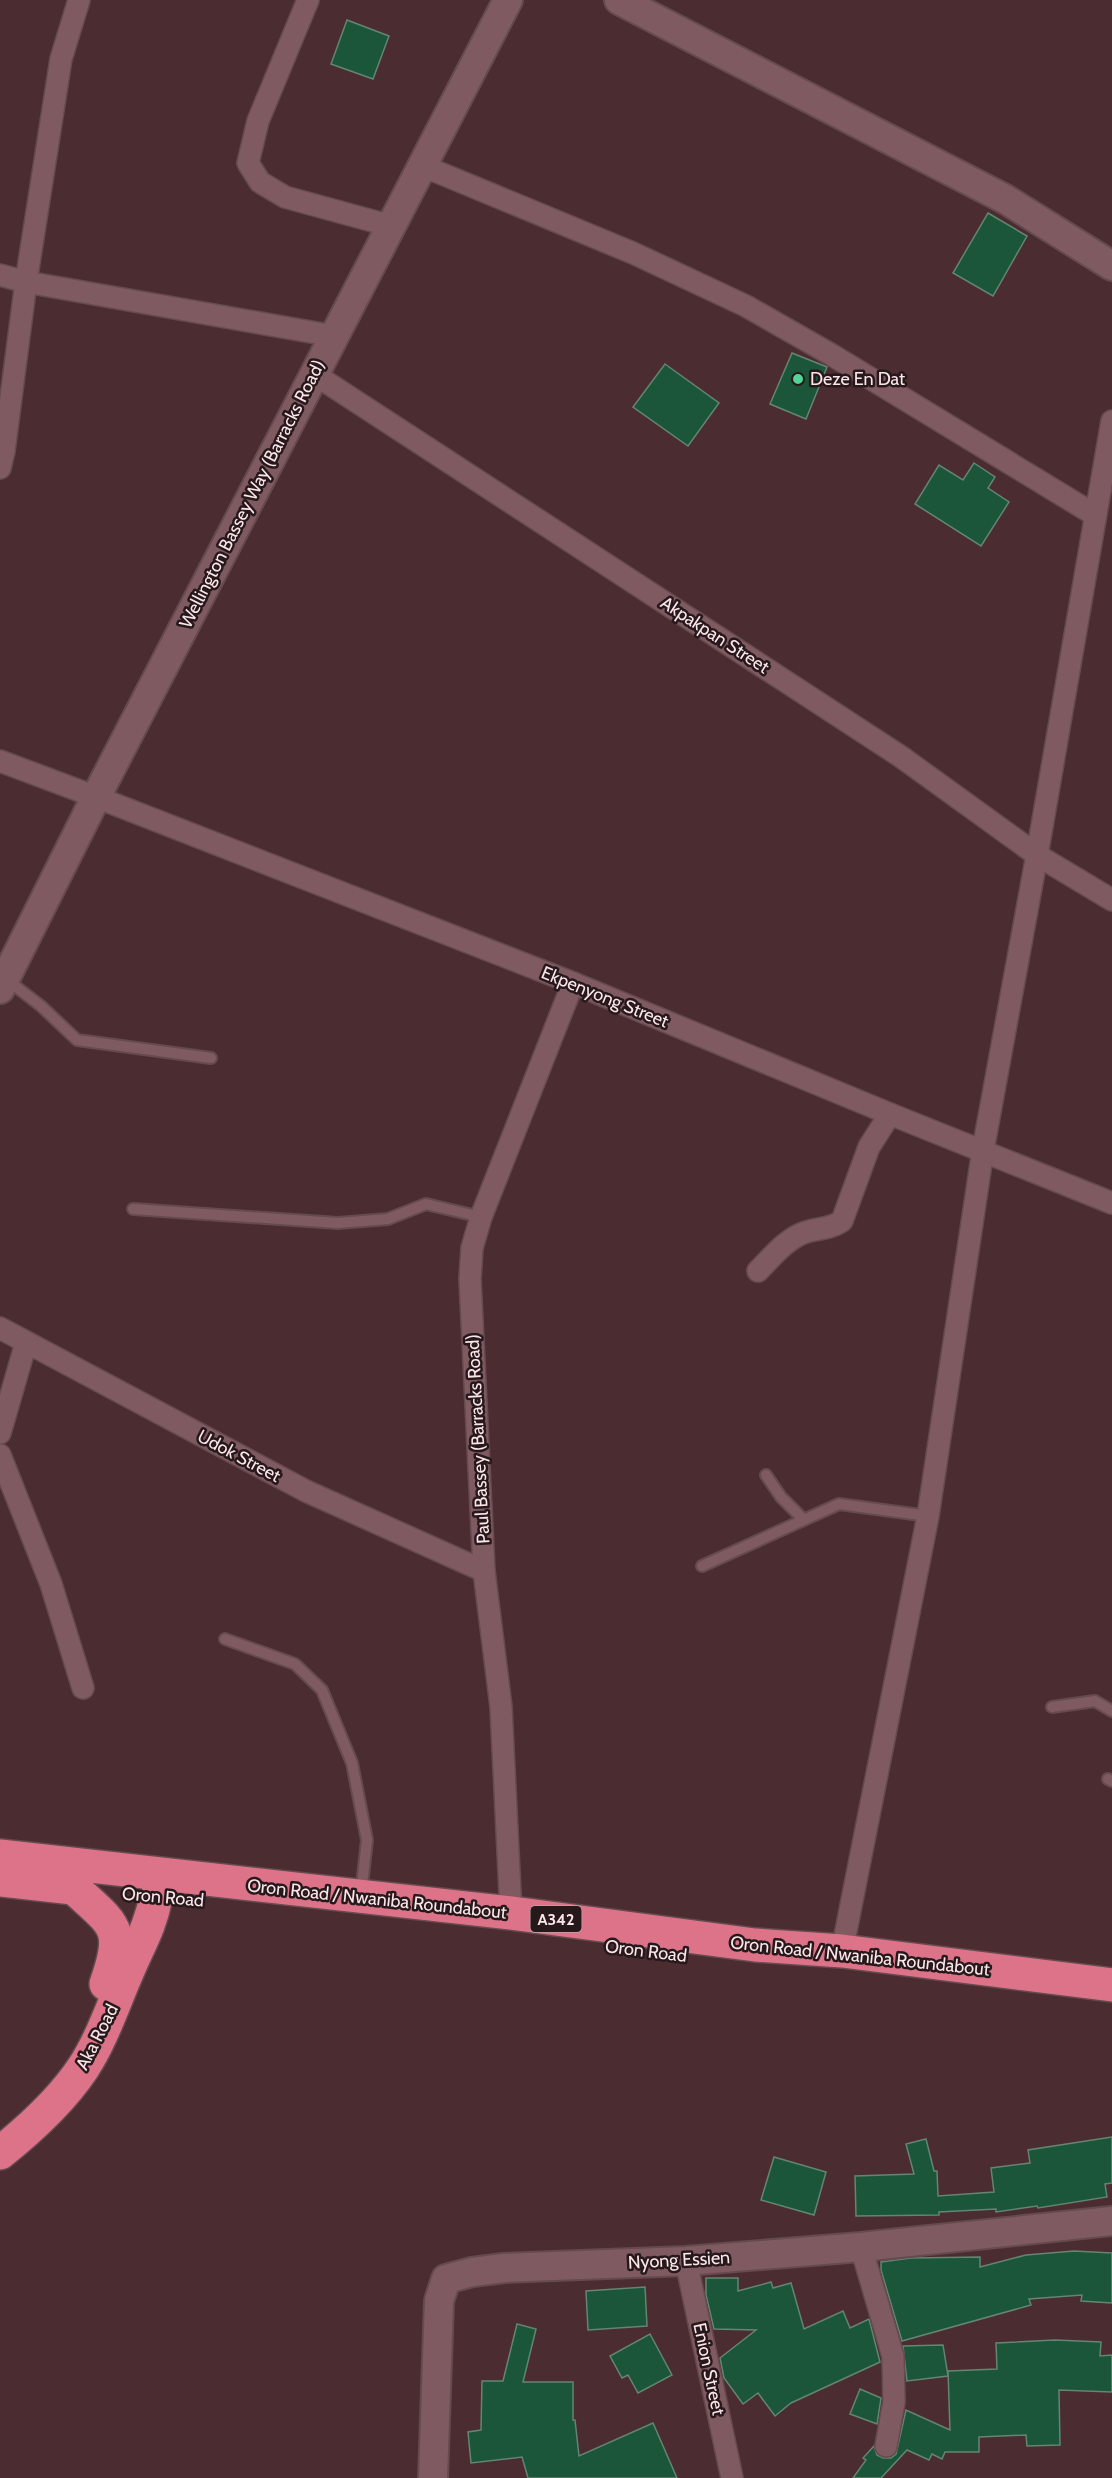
<svg xmlns="http://www.w3.org/2000/svg" width="1112" height="2478" viewBox="0 0 1112 2478" font-family="Cabin,sans-serif">
  <style>
    .building { fill: #1b553a; stroke: #648573; stroke-width: 1.5 }
    .lines { fill: none; stroke-linecap: round; stroke-linejoin: round }
    .lane-casing { stroke: #654a4f; stroke-width: 14 }
    .street-casing { stroke: #654a4f; stroke-width: 24 }
    .secondary-casing { stroke: #654a4f; stroke-width: 32 }
    .highway-casing { stroke: #654a4f; stroke-width: 36 }
    .lane { stroke: #7f5b61; stroke-width: 10 }
    .street { stroke: #7f5b61; stroke-width: 21 }
    .secondary { stroke: #7f5b61; stroke-width: 28 }
    .highway { stroke: #dd7389; stroke-width: 33 }
    .poi-dot { fill: #53d396; stroke: #27191b; stroke-width: 2 }
    .labels { text-anchor: middle; stroke-width: 5; stroke-linejoin: round; paint-order: stroke }
    .shield { fill: #27191b; stroke: #bba8aa; stroke-width: 1.5 }
    .shield-label { font-size: 16px; font-weight: bold; fill: #fae5e8 }
    .poi-label { font-size: 18px; fill: #fae5e8; stroke: #27191b; text-anchor: start }
    .street-label { font-size: 18px; fill: #fae5e8; stroke: #27191b }
  </style>
  <rect width="100%" height="100%" fill="#4b2c31"/>
  <g class="building">
    <path d="M 347,20 L 389,36 L 373,79 L 331,64 Z"/>
    <path d="M 988,213 L 1027,236 L 993,296 L 953,273 Z"/>
    <path d="M 792,353 L 827,367 L 806,419 L 770,404 Z"/>
    <path d="M 665,364 L 719,403 L 688,446 L 633,407 Z"/>
    <path d="M 974,463 L 995,477 L 988,488 L 1009,502 L 981,546 L 915,504 L 939,465 L 963,480 Z"/>
    <path d="M 1112,2137 L 1112,2183 L 1105,2184 L 1107,2197 L 1038,2208 L 1037,2206 L 996,2212 L 996,2209 L 939,2212 L 939,2215 L 856,2216 L 855,2176 L 914,2174 L 906,2144 L 926,2139 L 934,2171 L 937,2171 L 938,2196 L 994,2192 L 991,2168 L 1030,2163 L 1028,2150 Z"/>
    <path d="M 774,2157 L 826,2172 L 814,2215 L 761,2200 Z"/>
    <path d="M 1074,2251 L 1112,2253 L 1112,2303 L 1081,2301 L 1082,2295 L 1029,2299 L 1031,2305 L 902,2341 L 881,2270 L 881,2262 L 911,2258 L 980,2257 L 980,2267 L 1026,2255 Z"/>
    <path d="M 706,2278 L 738,2278 L 738,2291 L 771,2282 L 773,2288 L 791,2283 L 804,2329 L 843,2311 L 850,2328 L 869,2319 L 880,2362 L 791,2403 L 775,2416 L 758,2393 L 743,2404 L 724,2378 L 720,2358 L 756,2330 L 714,2329 L 706,2295 Z"/>
    <path d="M 645,2287 L 647,2326 L 588,2330 L 586,2291 Z"/>
    <path d="M 517,2324 L 536,2329 L 523,2382 L 573,2382 L 573,2420 L 575,2420 L 579,2456 L 653,2423 L 677,2478 L 528,2478 L 522,2457 L 471,2463 L 468,2432 L 481,2430 L 482,2381 L 503,2381 Z"/>
    <path d="M 650,2334 L 672,2375 L 638,2393 L 628,2375 L 622,2378 L 610,2356 Z"/>
    <path d="M 1055,2340 L 1101,2342 L 1100,2356 L 1112,2355 L 1112,2392 L 1059,2390 L 1060,2445 L 1027,2446 L 1026,2435 L 979,2437 L 979,2452 L 945,2452 L 942,2459 L 932,2454 L 929,2460 L 907,2450 L 881,2478 L 853,2478 L 866,2460 L 863,2458 L 874,2446 L 877,2455 L 883,2458 L 891,2458 L 896,2454 L 906,2410 L 950,2430 L 948,2371 L 997,2369 L 996,2343 Z"/>
    <path d="M 943,2345 L 948,2376 L 907,2381 L 903,2346 Z"/>
    <path d="M 860,2389 L 881,2398 L 877,2424 L 850,2414 Z"/>
  </g>
  <g class="lines">
    <defs>
      <g id="lane">
        <path d="M 6,979 L 41,1006 L 77,1040 L 211,1058"/>
        <path d="M 133,1209 L 338,1223 L 388,1219 L 426,1204 L 481,1217"/>
        <path d="M 766,1475 L 781,1497 L 803,1519"/>
        <path d="M 702,1566 L 839,1504 L 928,1516"/>
        <path d="M 225,1639 L 295,1664 L 322,1690 L 352,1763 L 367,1840 L 361,1894"/>
        <path d="M 1052,1707 L 1095,1701 L 1112,1711"/>
        <path d="M 1108,1779 L 1112,1781"/>
      </g>
      <g id="street">
        <path d="M 308,0 L 258,121 L 248,163 L 260,182 L 285,197 L 391,226"/>
        <path d="M 423,166 L 633,253 L 746,306 L 832,355 L 1095,515"/>
        <path d="M 0,275 L 26,282 L 334,336"/>
        <path d="M 314,374 L 900,756 L 1037,855 L 1112,900"/>
        <path d="M 0,468 L 4,451 L 26,282 L 61,59 L 79,0"/>
        <path d="M 0,761 L 96,797 L 573,983 L 890,1114 L 1112,1203"/>
        <path d="M 758,1271 C 772,1257 787,1238 806,1232 C 820,1228 830,1229 842,1221 L 869,1147 L 890,1114"/>
        <path d="M 0,1328 L 306,1491 L 484,1571"/>
        <path d="M 0,1433 L 26,1343"/>
        <path d="M 0,1455 L 51,1584 L 83,1688"/>
        <path d="M 511,1913 L 501,1707 L 484,1571 L 470,1279 L 472,1248 L 481,1217 L 573,983"/>
        <path d="M 842,1951 L 928,1516 L 983,1150 L 1037,855 L 1112,421"/>
        <path d="M 861,2247 L 893,2356 L 894,2402 L 886,2446"/>
        <path d="M 686,2261 L 732,2478"/>
      </g>
      <g id="secondary">
        <path d="M 619,0 L 1005,199 L 1112,266"/>
        <path d="M 0,989 L 96,797 L 508,0"/>
        <path d="M 433,2478 L 439,2301 L 446,2279 L 472,2272 L 504,2268 L 686,2261 L 861,2247 L 1112,2221"/>
      </g>
      <g id="highway">
        <path d="M 0,1856 L 511,1913 L 755,1945 L 842,1951 L 1112,1985"/>
        <path d="M 0,1880 L 73,1888"/>
        <path d="M 74,1888 C 115,1926 126,1927 106,1984"/>
        <path d="M 0,2153 C 30,2129 61,2101 83,2068 C 102,2039 113,2005 127,1973 C 139,1944 150,1928 156,1897"/>
      </g>
    </defs>
    <use href="#lane" class="lane-casing"/>
    <use href="#street" class="street-casing"/>
    <use href="#secondary" class="secondary-casing"/>
    <use href="#highway" class="highway-casing"/>
    <use href="#lane" class="lane"/>
    <use href="#street" class="street"/>
    <use href="#secondary" class="secondary"/>
    <use href="#highway" class="highway"/>
  </g>
  <circle class="poi-dot" cx="798" cy="379" r="6"/>
  <g class="labels">
    <rect class="shield" x="530.5" y="1906" width="51" height="26" rx="4.5"/>
    <g class="shield-label">
      <text x="556" y="1925">A342</text>
    </g>
    <g class="poi-label">
      <text x="810" y="385">Deze En Dat</text>
    </g>
    <g class="street-label">
      <text transform="translate(252 494) rotate(-63)" y="6">Wellington Bassey Way (Barracks Road)</text>
      <text transform="translate(715 635) rotate(33)" y="6">Akpakpan Street</text>
      <text transform="translate(605 997) rotate(22)" y="6">Ekpenyong Street</text>
      <text transform="translate(478 1439) rotate(-93)" y="6">Paul Bassey (Barracks Road)</text>
      <text transform="translate(239 1456) rotate(28)" y="6">Udok Street</text>
      <text transform="translate(163 1897) rotate(5)" y="6">Oron Road</text>
      <text transform="translate(377 1899) rotate(6)" y="6">Oron Road / Nwaniba Roundabout</text>
      <text transform="translate(646 1951) rotate(7)" y="6">Oron Road</text>
      <text transform="translate(860 1956) rotate(6)" y="6">Oron Road / Nwaniba Roundabout</text>
      <text transform="translate(97 2037) rotate(-63)" y="6">Aka Road</text>
      <text transform="translate(679 2260) rotate(-3)" y="6">Nyong Essien</text>
      <text transform="translate(709 2369) rotate(78)" y="6">Enion Street</text>
    </g>
  </g>
</svg>
